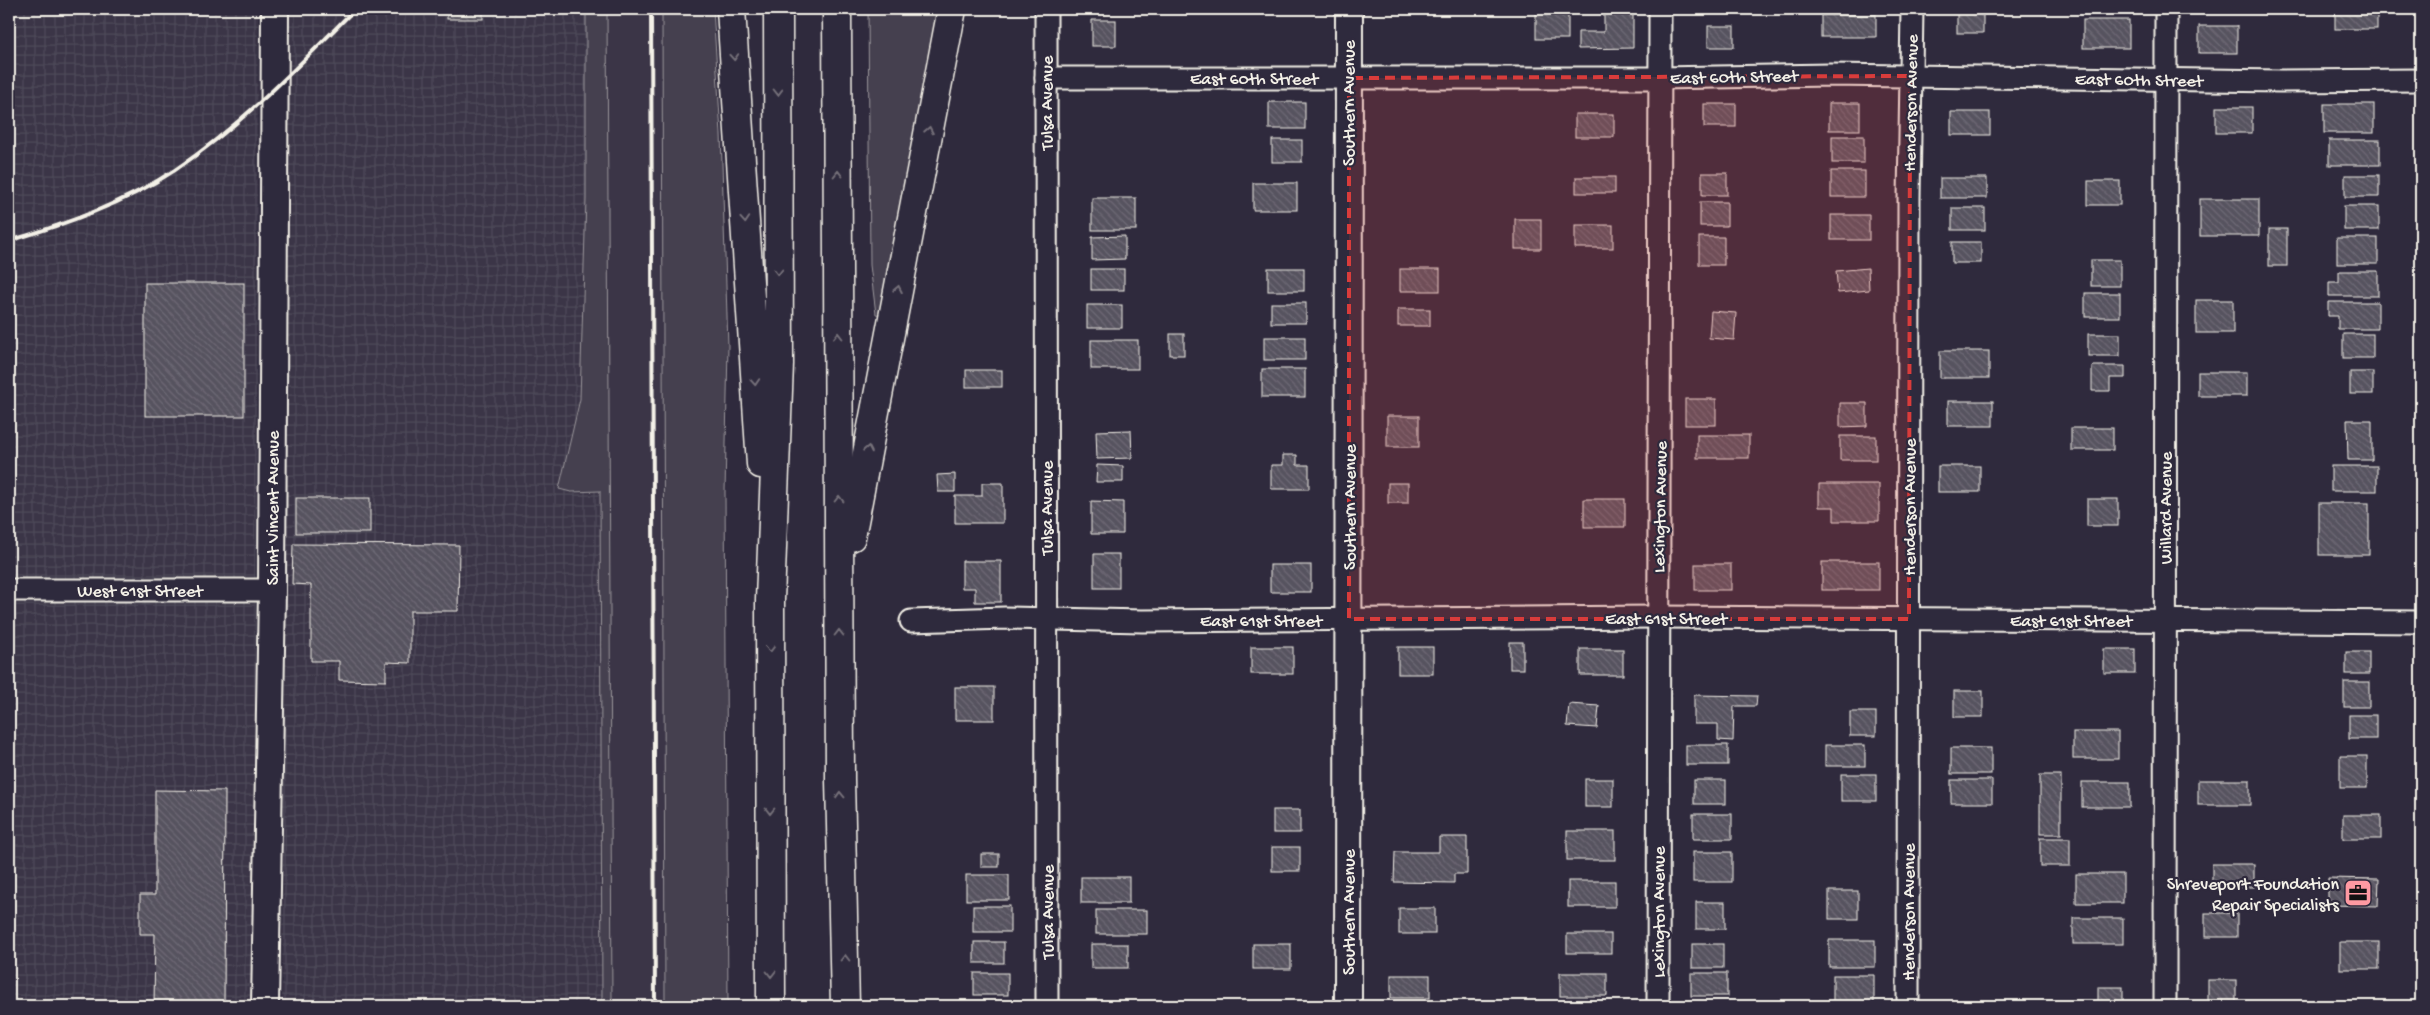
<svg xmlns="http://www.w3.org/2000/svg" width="2430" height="1015" viewBox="0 0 2430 1015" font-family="'Gochi Hand',sans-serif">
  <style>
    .built { fill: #3b3647 }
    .industrial { fill: url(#industrial-grid) }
    .grass { fill: #454050; stroke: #9c989c }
    .building { fill: url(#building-back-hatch); stroke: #f4f1e8 }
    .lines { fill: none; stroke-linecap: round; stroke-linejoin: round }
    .minor-casing { stroke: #f4f1e8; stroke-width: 25 }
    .tertiary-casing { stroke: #f4f1e8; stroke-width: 30 }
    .motorway-casing { stroke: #f4f1e8; stroke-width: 31 }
    .minor { stroke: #2f2a3d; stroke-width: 21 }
    .tertiary { stroke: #2f2a3d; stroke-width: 26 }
    .motorway { stroke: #2f2a3d; stroke-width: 28 }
    .rail { stroke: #f4f1e8; stroke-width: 4 }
    .oneway { stroke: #747079 }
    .marked { fill: #d93c3b; fill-opacity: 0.2; stroke: #d93c3b; stroke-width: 4; stroke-dasharray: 10 6; stroke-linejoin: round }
    .labels { text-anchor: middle; stroke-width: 4.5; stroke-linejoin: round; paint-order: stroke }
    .street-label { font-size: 18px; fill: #f4f1e8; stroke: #2f2a3d }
    .poi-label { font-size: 18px; fill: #f4f1e8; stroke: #2f2a3d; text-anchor: end }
  </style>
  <defs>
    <pattern id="industrial-grid" width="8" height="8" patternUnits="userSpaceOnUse" patternTransform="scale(1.25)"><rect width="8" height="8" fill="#3b3647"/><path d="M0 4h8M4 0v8" fill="none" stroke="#4e4a59"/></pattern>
    <pattern id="building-back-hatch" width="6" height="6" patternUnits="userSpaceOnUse" patternTransform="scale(1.25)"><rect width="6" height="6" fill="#56525f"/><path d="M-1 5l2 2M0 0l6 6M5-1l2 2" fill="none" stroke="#6f6b76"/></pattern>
  </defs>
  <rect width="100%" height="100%" fill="#2f2a3d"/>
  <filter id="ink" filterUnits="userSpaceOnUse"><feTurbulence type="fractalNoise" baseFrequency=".02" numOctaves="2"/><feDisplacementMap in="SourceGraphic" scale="10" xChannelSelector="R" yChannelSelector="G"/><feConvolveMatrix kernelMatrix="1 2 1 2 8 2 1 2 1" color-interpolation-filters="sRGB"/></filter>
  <g filter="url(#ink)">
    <path class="built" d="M 607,9 L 662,9 L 665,1006 L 612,1006 Z"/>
    <g class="industrial">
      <path d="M 9,9 L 258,9 L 254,1006 L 9,1006 Z"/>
      <path d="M 285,9 L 586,9 L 586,199 L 580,399 L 559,488 L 571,492 L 600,491 L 602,1006 L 282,1006 Z"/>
    </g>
    <g class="grass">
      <path d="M 586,9 L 607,9 L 612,1006 L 602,1006 L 600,491 L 571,492 L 559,489 L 580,399 L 586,199 Z"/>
      <path d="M 662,9 L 713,9 L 721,134 L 728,346 L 725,492 L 728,1006 L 665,1006 Z"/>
      <path d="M 868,9 L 942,9 L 883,315 L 876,314 L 870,265 Z"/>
    </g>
    <g class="building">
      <rect x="447" y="9" width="36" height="10"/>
      <rect x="1702" y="9" width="48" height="4"/>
      <rect x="1957" y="9" width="26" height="24"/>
      <rect x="2335" y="9" width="42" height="20"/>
      <path d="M 1633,10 L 1633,48 L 1578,49 L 1578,32 L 1604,32 L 1604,11 Z"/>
      <rect x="1536" y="12" width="32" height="27"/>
      <rect x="1821" y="15" width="55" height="22"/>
      <rect x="1092" y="20" width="24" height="26"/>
      <rect x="2083" y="20" width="46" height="28"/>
      <rect x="1708" y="26" width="26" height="21"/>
      <rect x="2199" y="26" width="38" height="27"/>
      <rect x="1269" y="102" width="36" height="27"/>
      <rect x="1829" y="103" width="31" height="27"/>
      <rect x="1704" y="104" width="32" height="23"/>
      <rect x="2324" y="104" width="50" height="29"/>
      <rect x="2216" y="107" width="36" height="26"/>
      <rect x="1951" y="112" width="39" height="23"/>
      <rect x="1575" y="114" width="39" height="23"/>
      <rect x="1832" y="136" width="32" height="27"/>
      <rect x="1272" y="140" width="30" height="22"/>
      <rect x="2329" y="140" width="51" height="25"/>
      <rect x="1831" y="171" width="34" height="26"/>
      <rect x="1702" y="173" width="25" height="22"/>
      <rect x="2345" y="175" width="34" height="22"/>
      <rect x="1576" y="177" width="39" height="16"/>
      <rect x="1940" y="178" width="47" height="20"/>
      <rect x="2088" y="181" width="32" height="24"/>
      <rect x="1253" y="183" width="44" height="27"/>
      <rect x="1092" y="198" width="44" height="32"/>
      <rect x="2200" y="199" width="59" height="37"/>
      <rect x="1700" y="202" width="27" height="24"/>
      <rect x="2344" y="206" width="35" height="24"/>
      <rect x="1952" y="208" width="33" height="22"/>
      <rect x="1831" y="215" width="38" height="25"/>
      <rect x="1515" y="219" width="26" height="30"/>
      <rect x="1575" y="225" width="38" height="23"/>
      <rect x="2269" y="229" width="18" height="37"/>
      <path d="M 1125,236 L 1125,259 L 1092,260 L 1092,237 Z"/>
      <rect x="1699" y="237" width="25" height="28"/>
      <rect x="2337" y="238" width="41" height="26"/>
      <rect x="1952" y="242" width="29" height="21"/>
      <rect x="2091" y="260" width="29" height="26"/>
      <rect x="1268" y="268" width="36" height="23"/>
      <path d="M 1868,268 L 1869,290 L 1838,293 L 1836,271 Z"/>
      <rect x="1091" y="269" width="33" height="21"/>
      <rect x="1400" y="269" width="40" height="22"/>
      <path d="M 2339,271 L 2378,271 L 2378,296 L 2329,296 L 2329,282 L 2339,282 Z"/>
      <rect x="145" y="283" width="99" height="133"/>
      <rect x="2085" y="293" width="35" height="24"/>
      <rect x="2196" y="300" width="37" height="33"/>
      <path d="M 2328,302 L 2378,302 L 2378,329 L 2338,329 L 2338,316 L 2328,316 Z"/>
      <rect x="1271" y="303" width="35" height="20"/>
      <rect x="1087" y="305" width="35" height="23"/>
      <rect x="1398" y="309" width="32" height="17"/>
      <path d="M 1711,311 L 1736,313 L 1734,340 L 1709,338 Z"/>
      <rect x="1170" y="334" width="14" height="21"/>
      <rect x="2088" y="334" width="32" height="22"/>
      <rect x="2343" y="334" width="30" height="24"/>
      <rect x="1264" y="337" width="41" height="23"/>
      <rect x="1091" y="340" width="47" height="29"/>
      <rect x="1940" y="351" width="49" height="27"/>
      <path d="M 2092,366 L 2125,366 L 2125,378 L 2110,378 L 2110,391 L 2092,391 Z"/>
      <rect x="1262" y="369" width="43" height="28"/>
      <rect x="966" y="370" width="36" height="17"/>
      <rect x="2198" y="372" width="49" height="24"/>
      <rect x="2350" y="372" width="23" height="22"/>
      <rect x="1685" y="399" width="31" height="26"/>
      <rect x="1948" y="401" width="45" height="25"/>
      <path d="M 1840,403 L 1867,403 L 1867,426 L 1840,427 Z"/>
      <rect x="1387" y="416" width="32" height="31"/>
      <path d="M 2347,420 L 2372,420 L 2372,460 L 2348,460 Z"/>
      <rect x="2071" y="428" width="42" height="22"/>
      <path d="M 1131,430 L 1132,458 L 1097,459 L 1096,431 Z"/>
      <rect x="1697" y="435" width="52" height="23"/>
      <rect x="1840" y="436" width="36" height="24"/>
      <path d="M 1283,455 L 1297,455 L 1297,465 L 1309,465 L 1309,489 L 1271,489 L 1271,465 L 1283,465 Z"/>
      <path d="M 1097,465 L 1123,466 L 1123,482 L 1096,482 Z"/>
      <rect x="1938" y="466" width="42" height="26"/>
      <rect x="2331" y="466" width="46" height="25"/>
      <path d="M 955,474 L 955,492 L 938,492 L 937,475 Z"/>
      <path d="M 982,483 L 1003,483 L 1003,523 L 955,523 L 955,496 L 982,496 Z"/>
      <rect x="1388" y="483" width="20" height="20"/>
      <path d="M 1819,484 L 1879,484 L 1879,521 L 1834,521 L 1834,507 L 1819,507 Z"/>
      <rect x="296" y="498" width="74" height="35"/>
      <rect x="1584" y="499" width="41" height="28"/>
      <rect x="2087" y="499" width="31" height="27"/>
      <path d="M 1091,501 L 1123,502 L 1123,534 L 1091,534 Z"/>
      <rect x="2319" y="503" width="50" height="52"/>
      <path d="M 293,544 L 459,545 L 458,611 L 410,611 L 410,663 L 386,662 L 386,681 L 339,680 L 339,661 L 311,661 L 311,585 L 292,584 Z"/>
      <rect x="1094" y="554" width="25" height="34"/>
      <path d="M 962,561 L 1001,561 L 1001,602 L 975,602 L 975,588 L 962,588 Z"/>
      <rect x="1822" y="562" width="57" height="28"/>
      <rect x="1695" y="564" width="36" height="26"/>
      <rect x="1270" y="565" width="41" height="27"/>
      <rect x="1510" y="642" width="13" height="27"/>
      <rect x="1251" y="647" width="42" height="27"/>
      <rect x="1398" y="647" width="35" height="27"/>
      <rect x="1580" y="649" width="43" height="26"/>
      <rect x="2104" y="649" width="31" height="24"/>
      <rect x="2346" y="652" width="23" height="22"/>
      <rect x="2344" y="682" width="25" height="25"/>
      <rect x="955" y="687" width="39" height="33"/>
      <rect x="1954" y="691" width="29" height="26"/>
      <path d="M 1694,695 L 1757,696 L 1756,706 L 1734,706 L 1733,741 L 1718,740 L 1718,724 L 1694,724 Z"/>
      <path d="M 1569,704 L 1599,706 L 1597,728 L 1567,726 Z"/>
      <rect x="1850" y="712" width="26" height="24"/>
      <rect x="2349" y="715" width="27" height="24"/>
      <rect x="2073" y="732" width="45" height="27"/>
      <rect x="1686" y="745" width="42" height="20"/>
      <rect x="1825" y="745" width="40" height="21"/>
      <rect x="1951" y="748" width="40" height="26"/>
      <rect x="2340" y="756" width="27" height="32"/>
      <rect x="1841" y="774" width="35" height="27"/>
      <rect x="2040" y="775" width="21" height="59"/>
      <rect x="1585" y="779" width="28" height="28"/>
      <rect x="1694" y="780" width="32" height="24"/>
      <rect x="1951" y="780" width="41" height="23"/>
      <rect x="2198" y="780" width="52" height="25"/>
      <rect x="2082" y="782" width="48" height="25"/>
      <path d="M 155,790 L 225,791 L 224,1006 L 154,1006 L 155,934 L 140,934 L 140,895 L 155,895 Z"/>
      <rect x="1273" y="810" width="27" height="23"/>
      <rect x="1693" y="814" width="39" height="25"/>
      <rect x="2343" y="815" width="38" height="24"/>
      <rect x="1567" y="831" width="48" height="29"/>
      <path d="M 1439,837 L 1467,837 L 1467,874 L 1454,874 L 1454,883 L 1394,882 L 1395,852 L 1439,852 Z"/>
      <rect x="2040" y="838" width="30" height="28"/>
      <rect x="1272" y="847" width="28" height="24"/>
      <rect x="1693" y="852" width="39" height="30"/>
      <rect x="981" y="854" width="18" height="13"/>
      <rect x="2212" y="864" width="42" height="23"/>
      <rect x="2076" y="874" width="47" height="29"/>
      <rect x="966" y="875" width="43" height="25"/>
      <rect x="1081" y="877" width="48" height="26"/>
      <path d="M 2328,878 L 2379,879 L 2378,906 L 2328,905 Z"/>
      <rect x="1568" y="881" width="47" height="26"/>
      <rect x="1829" y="891" width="29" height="28"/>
      <rect x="1696" y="902" width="29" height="27"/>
      <rect x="973" y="906" width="37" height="26"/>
      <rect x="1399" y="908" width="36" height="26"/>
      <rect x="1096" y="910" width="51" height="24"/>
      <rect x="2205" y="913" width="32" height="24"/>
      <rect x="2073" y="918" width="50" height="26"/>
      <rect x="1567" y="934" width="44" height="19"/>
      <rect x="1829" y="940" width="46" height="27"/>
      <rect x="974" y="942" width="30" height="21"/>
      <rect x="2340" y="942" width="39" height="27"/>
      <rect x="1091" y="944" width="37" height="24"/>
      <rect x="1253" y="944" width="38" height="25"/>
      <rect x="1692" y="944" width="31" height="24"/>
      <rect x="974" y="973" width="34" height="22"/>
      <rect x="1560" y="973" width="47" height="23"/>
      <rect x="1691" y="973" width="36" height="23"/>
      <rect x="1391" y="975" width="39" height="23"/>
      <rect x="1833" y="975" width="41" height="28"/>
      <rect x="2208" y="980" width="28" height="23"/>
      <rect x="2098" y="987" width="25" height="19"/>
    </g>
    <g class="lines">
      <defs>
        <g id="minor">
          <path d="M 1046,9 L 1047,1006"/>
          <path d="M 1046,78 L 1660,78 L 1830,75 L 2281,81 L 2421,80"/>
          <path d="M 9,590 L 272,590"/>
          <path d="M 911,621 L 1005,618 L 1142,621 L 1657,617 L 2421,622"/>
          <path d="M 1658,1006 L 1660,9"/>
          <path d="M 1908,1006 L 1909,198 L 1912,9"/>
          <path d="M 2165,1006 L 2166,9"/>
        </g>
        <g id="tertiary">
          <path d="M 265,1006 L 272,590 L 275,9"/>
          <path d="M 1348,1006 L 1349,9"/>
        </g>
        <g id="motorway">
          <path d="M 731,9 L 761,464"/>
          <path d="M 837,9 L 840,779 L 845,1006"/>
          <path d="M 851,537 L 952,9"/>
          <path d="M 771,1006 L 770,600 L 779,364 L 778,9"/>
        </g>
      </defs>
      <use href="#minor" class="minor-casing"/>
      <use href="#tertiary" class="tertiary-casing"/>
      <use href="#motorway" class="motorway-casing"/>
      <use href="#minor" class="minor"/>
      <use href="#tertiary" class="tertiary"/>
      <use href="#motorway" class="motorway"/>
      <g class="rail">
        <path d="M 651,9 L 655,1006"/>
        <path d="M 9,241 C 66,224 125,203 175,170 C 243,124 298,66 355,9"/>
      </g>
    </g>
    <defs><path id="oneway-chevron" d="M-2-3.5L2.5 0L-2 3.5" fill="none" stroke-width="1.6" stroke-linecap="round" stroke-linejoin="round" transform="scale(1.25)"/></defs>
    <g class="oneway">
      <use href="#oneway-chevron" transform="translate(734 57) rotate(86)"/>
      <use href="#oneway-chevron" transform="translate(778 92) rotate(90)"/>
      <use href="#oneway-chevron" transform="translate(929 130) rotate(-79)"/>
      <use href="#oneway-chevron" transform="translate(838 174) rotate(-90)"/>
      <use href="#oneway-chevron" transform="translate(745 220) rotate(86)"/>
      <use href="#oneway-chevron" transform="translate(778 272) rotate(90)"/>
      <use href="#oneway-chevron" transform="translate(898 289) rotate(-79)"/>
      <use href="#oneway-chevron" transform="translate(838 336) rotate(-90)"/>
      <use href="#oneway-chevron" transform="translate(755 382) rotate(86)"/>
      <use href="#oneway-chevron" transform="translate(868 449) rotate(-79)"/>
      <use href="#oneway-chevron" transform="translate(839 499) rotate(-90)"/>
      <use href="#oneway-chevron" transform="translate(839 633) rotate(-90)"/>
      <use href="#oneway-chevron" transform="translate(770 649) rotate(90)"/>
      <use href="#oneway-chevron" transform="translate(840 795) rotate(-92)"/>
      <use href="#oneway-chevron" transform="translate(770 811) rotate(90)"/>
      <use href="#oneway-chevron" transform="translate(845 958) rotate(-90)"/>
      <use href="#oneway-chevron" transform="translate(771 974) rotate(90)"/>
    </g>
  </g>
  <path class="marked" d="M 1910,76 L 1909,619 L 1349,619 L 1349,78 Z"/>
  <defs>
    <symbol id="office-square" viewBox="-11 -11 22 22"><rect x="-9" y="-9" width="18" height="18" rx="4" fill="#ff9aa2" stroke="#2f2a3d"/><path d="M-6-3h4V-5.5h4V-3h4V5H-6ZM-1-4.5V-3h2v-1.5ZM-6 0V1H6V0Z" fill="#111"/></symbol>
  </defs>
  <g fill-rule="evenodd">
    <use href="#office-square" x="2342" y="877" width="32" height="32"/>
  </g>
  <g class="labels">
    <g class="street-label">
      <text transform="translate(1734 76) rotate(-1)" y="6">East 60th Street</text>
      <text x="1254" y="84">East 60th Street</text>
      <text transform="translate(2139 79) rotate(1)" y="6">East 60th Street</text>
      <text transform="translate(1046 103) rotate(-90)" y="6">Tulsa Avenue</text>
      <text transform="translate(1348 103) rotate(-90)" y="6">Southern Avenue</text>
      <text transform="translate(1910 103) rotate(-89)" y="6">Henderson Avenue</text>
      <text transform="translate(1349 507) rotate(-90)" y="6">Southern Avenue</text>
      <text transform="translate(1659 507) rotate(-89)" y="6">Lexington Avenue</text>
      <text transform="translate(1909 507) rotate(-90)" y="6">Henderson Avenue</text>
      <text transform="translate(272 508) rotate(-90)" y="6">Saint Vincent Avenue</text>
      <text transform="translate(1046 508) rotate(-90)" y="6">Tulsa Avenue</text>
      <text transform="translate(2165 508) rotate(-90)" y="6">Willard Avenue</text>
      <text x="140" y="596">West 61st Street</text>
      <text x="1666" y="624">East 61st Street</text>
      <text x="1261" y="626">East 61st Street</text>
      <text x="2071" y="626">East 61st Street</text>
      <text transform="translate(1047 912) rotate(-90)" y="6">Tulsa Avenue</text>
      <text transform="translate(1348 912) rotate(-90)" y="6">Southern Avenue</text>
      <text transform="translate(1658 912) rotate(-90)" y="6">Lexington Avenue</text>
      <text transform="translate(1908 912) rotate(-90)" y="6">Henderson Avenue</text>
    </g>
    <g class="poi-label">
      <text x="2339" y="889">Shreveport Foundation<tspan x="2339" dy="21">Repair Specialists</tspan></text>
    </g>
  </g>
  <rect width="2430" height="1015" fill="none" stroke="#2f2a3d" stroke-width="30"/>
  <rect x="15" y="15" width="2400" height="985" fill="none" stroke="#f4f1e8" stroke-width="2" filter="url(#ink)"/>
</svg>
